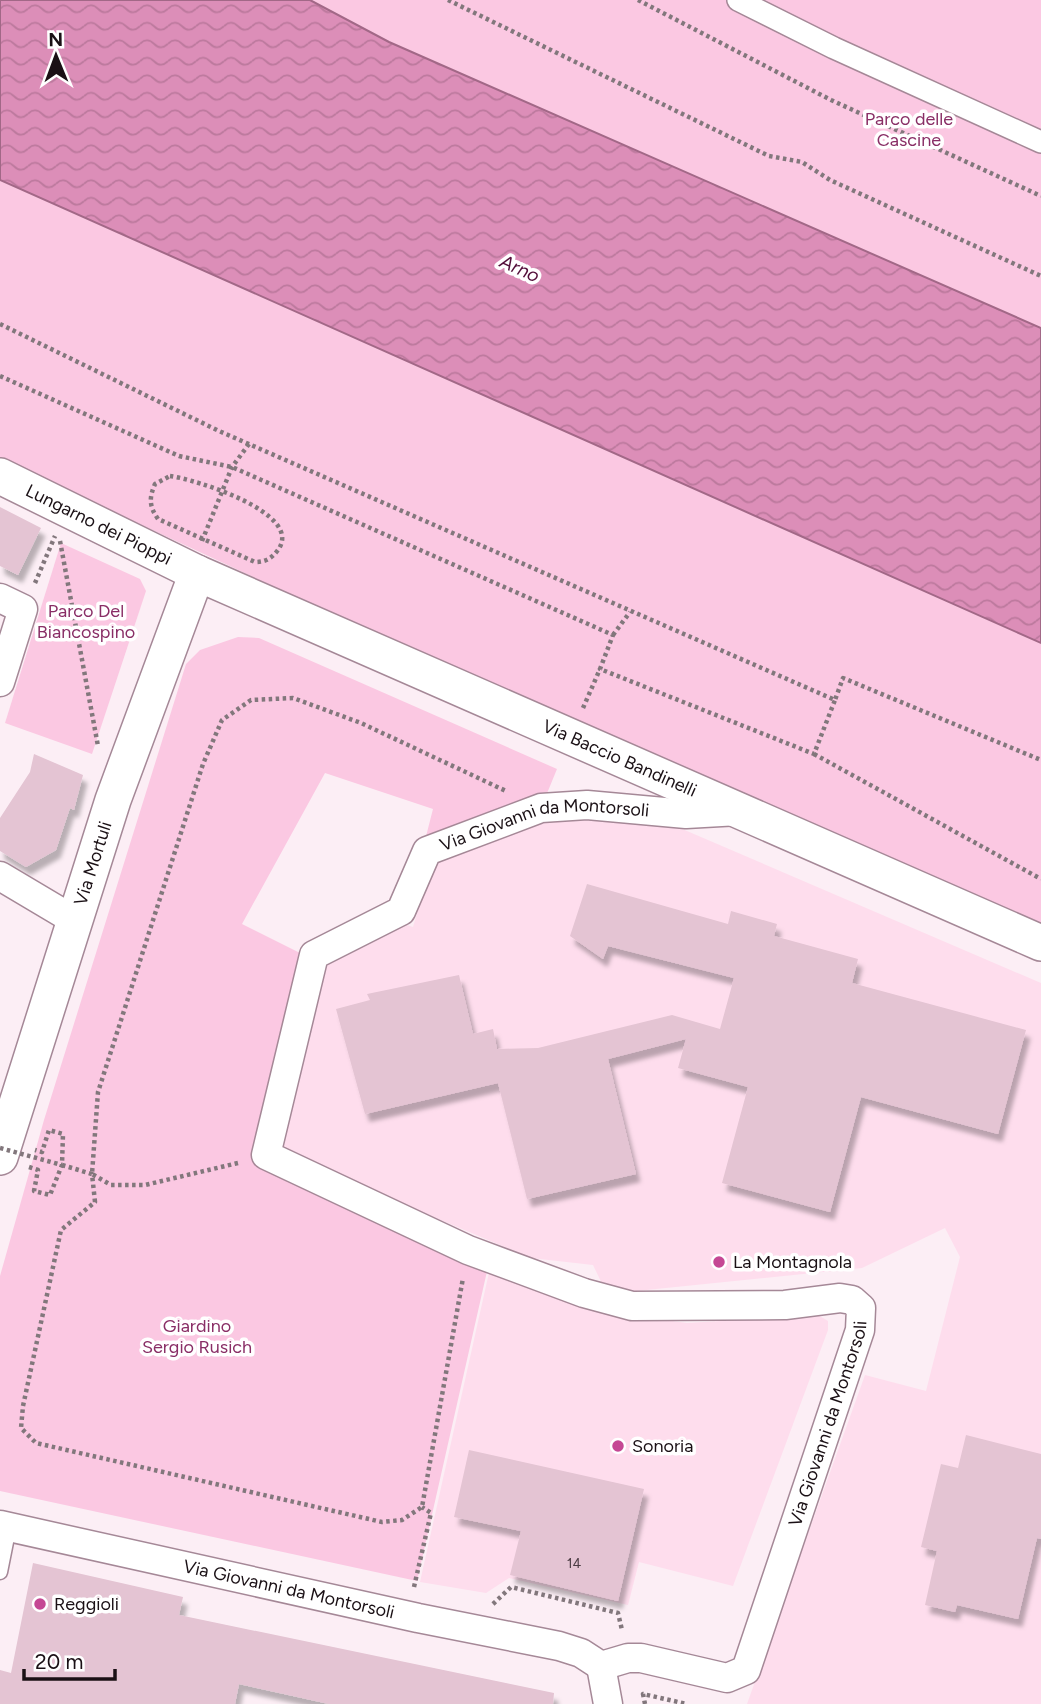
<svg xmlns="http://www.w3.org/2000/svg" width="1041" height="1704" viewBox="0 0 1041 1704" font-family="Figtree,sans-serif">
  <style>
    .built { fill: #fedded }
    .park { fill: #fbc8e2 }
    .water { fill: url(#water-waves); stroke: #a26887; stroke-width: 2 }
    .building { fill: #e4c4d3; filter: url(#shadow) }
    .lines { fill: none; stroke-linecap: round; stroke-linejoin: round }
    .service-casing { stroke: #a58897; stroke-width: 17 }
    .pedestrian-casing { stroke: #a58897; stroke-width: 24 }
    .minor-casing { stroke: #a58897; stroke-width: 31 }
    .tertiary-casing { stroke: #a58897; stroke-width: 38 }
    .path { stroke: #82777c; stroke-width: 4.5; stroke-dasharray: 3.5 3.5; stroke-linecap: butt }
    .service { stroke: #fff; stroke-width: 14 }
    .pedestrian { stroke: #fff; stroke-width: 21 }
    .minor { stroke: #fff; stroke-width: 28 }
    .tertiary { stroke: #fff; stroke-width: 35 }
    .path-bridge { stroke: #82777c; stroke-width: 4.5; stroke-dasharray: 3.5 3.5; stroke-linecap: butt }
    .poi-dot { fill: #c54794; stroke: #fff; stroke-width: 2.5 }
    .labels { text-anchor: middle; stroke-width: 7; stroke-linejoin: round; paint-order: stroke }
    .number-label { font-size: 14px; fill: #4c3d44 }
    .park-label { font-size: 18px; fill: #892e66; stroke: #fff }
    .street-label { font-size: 18px; fill: #1a1015; stroke: #fff }
    .poi-label { font-size: 18px; fill: #1a1015; stroke: #fff; text-anchor: start }
    .water-label { font-size: 19px; font-style: italic; fill: #530e3a; stroke: #fff }
  </style>
  <defs>
    <pattern id="water-waves" width="16" height="10" patternUnits="userSpaceOnUse" patternTransform="scale(1.75)"><rect width="16" height="10" fill="#dc8eb8"/><path d="M0 5q4-4 8 0t8 0" fill="none" stroke="#bc799d"/></pattern>
    <filter id="shadow"><feDropShadow dx="4.5" dy="8" stdDeviation="2" flood-color="#0004"/></filter>
  </defs>
  <rect width="100%" height="100%" fill="#fceef5"/>
  <g class="built">
    <path d="M 537,817 L 659,819 L 1041,983 L 1041,1704 L 747,1704 L 865,1375 L 926,1391 L 960,1257 L 945,1228 L 862,1268 L 607,1294 L 593,1265 L 531,1258 L 275,1150 L 318,967 L 401,923 L 413,927 L 433,859 Z"/>
    <path d="M 490,1268 L 622,1314 L 687,1323 L 818,1315 L 828,1321 L 828,1330 L 733,1586 L 639,1562 L 628,1605 L 509,1578 L 486,1593 L 420,1582 Z"/>
  </g>
  <g class="park">
    <path d="M 310,0 L 1041,0 L 1041,328 L 389,42 Z"/>
    <path d="M 0,180 L 734,506 L 1041,637 L 1041,927 L 354,624 L 0,459 Z"/>
    <path d="M 61,543 L 140,579 L 146,591 L 92,754 L 5,723 Z"/>
    <path d="M 238,637 L 259,638 L 557,769 L 541,808 L 422,852 L 433,809 L 325,773 L 242,924 L 302,954 L 263,1156 L 490,1258 L 417,1581 L 0,1491 L 0,1276 L 44,1120 L 186,664 L 200,650 Z"/>
  </g>
  <path class="water" d="M 0,0 L 310,0 L 389,42 L 1041,328 L 1041,643 L 0,180 Z"/>
  <g class="building">
    <path d="M 0,507 L 41,528 L 18,575 L 0,566 Z"/>
    <path d="M 34,754 L 83,775 L 74,810 L 70,808 L 56,850 L 26,867 L 0,851 L 0,818 L 30,772 Z"/>
    <path d="M 587,884 L 728,924 L 731,911 L 777,924 L 774,936 L 858,959 L 852,983 L 1026,1030 L 998,1134 L 861,1097 L 830,1212 L 722,1183 L 748,1087 L 678,1068 L 686,1039 L 608,1059 L 636,1174 L 527,1199 L 498,1083 L 365,1114 L 336,1009 L 370,1000 L 367,994 L 459,975 L 473,1034 L 493,1029 L 497,1049 L 538,1048 L 672,1015 L 720,1029 L 734,978 L 608,946 L 603,959 L 570,936 Z"/>
    <path d="M 966,1435 L 1041,1454 L 1041,1539 L 1037,1538 L 1018,1619 L 957,1605 L 955,1612 L 925,1605 L 937,1551 L 921,1547 L 941,1464 L 958,1468 Z"/>
    <path d="M 469,1450 L 644,1489 L 618,1601 L 510,1575 L 521,1531 L 454,1517 Z"/>
    <path d="M 33,1563 L 183,1597 L 179,1615 L 554,1693 L 553,1704 L 329,1704 L 239,1684 L 235,1704 L 0,1704 L 0,1670 L 11,1673 Z"/>
  </g>
  <g class="lines">
    <defs>
      <path id="service" d="M 0,1572 L 9,1527"/>
      <path id="pedestrian" d="M 738,0 L 834,48 L 1041,142"/>
      <g id="minor">
        <path d="M 0,598 L 23,609 L 0,682"/>
        <path d="M 0,876 L 74,920"/>
        <path id="s1" d="M 0,1525 L 418,1618 L 559,1646 L 581,1653 L 601,1666 L 628,1658 L 641,1658 L 727,1678 L 746,1670 L 860,1330 L 861,1308 L 852,1300 L 840,1298 L 785,1305 L 632,1306 L 584,1293 L 468,1250 L 266,1155 L 314,955 L 401,911 L 427,851 L 541,808 L 587,805 L 686,814 L 739,811"/>
        <path d="M 601,1666 L 608,1704"/>
      </g>
      <g id="tertiary">
        <path id="s2" d="M 0,476 L 197,573 L 1041,943"/>
        <path id="s3" d="M 0,1157 L 113,800 L 197,573"/>
      </g>
    </defs>
    <use href="#service" class="service-casing"/>
    <use href="#pedestrian" class="pedestrian-casing"/>
    <use href="#minor" class="minor-casing"/>
    <use href="#tertiary" class="tertiary-casing"/>
    <g class="path">
      <path d="M 448,0 L 769,156 L 802,162 L 830,180 L 1041,276"/>
      <path d="M 638,0 L 831,100 L 1041,196"/>
      <path d="M 0,324 L 219,431 L 835,700 L 843,678 L 1041,760"/>
      <path d="M 0,376 L 179,456 L 232,467 L 613,635 L 600,669 L 814,754 L 835,700"/>
      <path d="M 170,476 C 194,479 305,513 278,550 C 272,558 266,562 255,562 L 158,519 C 149,506 149,498 155,484 Z"/>
      <path d="M 60,541 L 98,746"/>
      <path d="M 202,541 L 232,467 L 249,444"/>
      <path d="M 35,583 L 55,536"/>
      <path d="M 613,635 L 630,612"/>
      <path d="M 583,708 L 600,669"/>
      <path d="M 814,754 L 1041,879"/>
      <path d="M 238,1163 L 145,1185 L 111,1185 L 92,1174 L 98,1092 L 203,764 L 222,720 L 251,700 L 293,698 L 361,723 L 506,791"/>
      <path d="M 62,1165 L 92,1174 L 95,1202 L 61,1230 L 23,1406 L 21,1428 L 36,1443 L 382,1522 L 402,1520 L 422,1507 L 463,1278"/>
      <path d="M 29,1167 L 38,1170 L 34,1191 L 50,1195 L 62,1165 L 63,1134 L 49,1130 L 42,1152 L 35,1150"/>
      <path d="M 414,1587 L 431,1513 L 422,1507"/>
      <path d="M 493,1604 L 511,1587 L 618,1613 L 622,1630"/>
      <path d="M 645,1704 L 643,1694 L 687,1704"/>
    </g>
    <use href="#service" class="service"/>
    <use href="#pedestrian" class="pedestrian"/>
    <use href="#minor" class="minor"/>
    <use href="#tertiary" class="tertiary"/>
    <path class="path-bridge" d="M 0,1148 L 62,1165"/>
  </g>
  <g class="poi-dot">
    <circle cx="719" cy="1262" r="7"/>
    <circle cx="618" cy="1446" r="7"/>
    <circle cx="40" cy="1604" r="7"/>
  </g>
  <g class="labels">
    <g class="number-label">
      <text x="574" y="1568">14</text>
    </g>
    <g class="park-label">
      <text x="909" y="125">Parco delle<tspan x="909" dy="21">Cascine</tspan></text>
      <text x="86" y="617">Parco Del<tspan x="86" dy="21">Biancospino</tspan></text>
      <text x="197" y="1332">Giardino<tspan x="197" dy="21">Sergio Rusich</tspan></text>
    </g>
    <g class="street-label">
      <text dy="6" stroke="none"><textPath href="#s2" startOffset="110">Lungarno dei Pioppi</textPath></text>
      <text dy="6" stroke="none"><textPath href="#s2" startOffset="681">Via Baccio Bandinelli</textPath></text>
      <text dy="6" stroke="none"><textPath href="#s1" startOffset="2270">Via Giovanni da Montorsoli</textPath></text>
      <text dy="6" stroke="none"><textPath href="#s3" startOffset="308">Via Mortuli</textPath></text>
      <text dy="6" stroke="none"><textPath href="#s1" startOffset="1029">Via Giovanni da Montorsoli</textPath></text>
      <text dy="6" stroke="none"><textPath href="#s1" startOffset="296">Via Giovanni da Montorsoli</textPath></text>
    </g>
    <g class="poi-label">
      <text x="733" y="1268">La Montagnola</text>
      <text x="632" y="1452">Sonoria</text>
      <text x="54" y="1610">Reggioli</text>
    </g>
    <g class="water-label">
      <text transform="translate(520 268) rotate(24)" y="7">Arno</text>
    </g>
  </g>
  <g transform="translate(56 56) rotate(359)" stroke="#ffffff" stroke-width="5" paint-order="stroke">
  <path d="M0-5L12 26L0 18L-12 26Z" fill="#1a1015"/>
  <text y="-10" font-size="19" font-weight="bold" text-anchor="middle" fill="#1a1015">N</text>
  </g>
  <path d="M24 1669v10h91v-10" fill="none" stroke="#1a1015" stroke-width="3.5"/>
  <text x="35" y="1669" font-size="21" fill="#1a1015" stroke="#ffffff" stroke-width="5" paint-order="stroke">20 m</text>
</svg>
